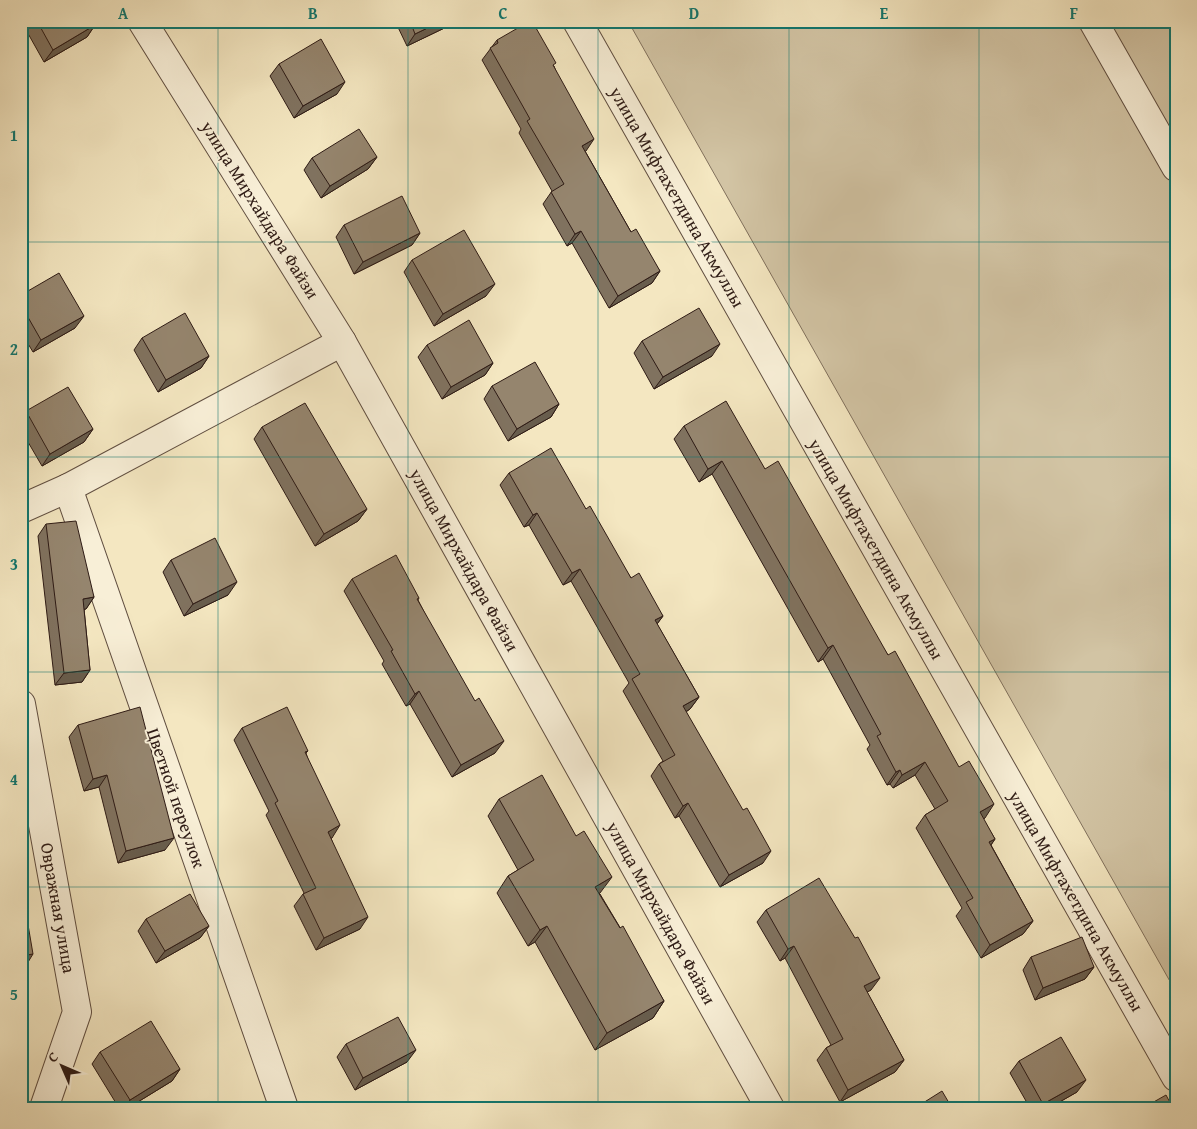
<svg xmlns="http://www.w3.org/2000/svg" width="1197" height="1129" viewBox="0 0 1197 1129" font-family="'Gentium Book Plus',serif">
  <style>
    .green { fill: #d2c4a4; stroke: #80705c }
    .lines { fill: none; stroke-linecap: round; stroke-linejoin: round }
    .minor-casing { stroke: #604e40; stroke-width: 30 }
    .minor { stroke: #f8efd7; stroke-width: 28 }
    .wall { fill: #80725f; stroke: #2e1b15 }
    .shaded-wall { fill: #685d4d; stroke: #2e1b15 }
    .building { fill: #95856e; stroke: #2e1b15 }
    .grid { fill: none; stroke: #0f766e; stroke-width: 1; stroke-opacity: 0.55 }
    .labels { text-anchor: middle; stroke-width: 4; stroke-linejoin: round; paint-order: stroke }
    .street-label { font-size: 18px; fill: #2e1b15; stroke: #f8efd7 }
    .neatline { fill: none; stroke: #0f766e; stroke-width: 2 }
    .grid-label { font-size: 16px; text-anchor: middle; font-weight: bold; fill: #0f766e }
  </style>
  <rect width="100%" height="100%" fill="#f4e7c1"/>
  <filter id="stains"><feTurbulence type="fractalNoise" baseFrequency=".004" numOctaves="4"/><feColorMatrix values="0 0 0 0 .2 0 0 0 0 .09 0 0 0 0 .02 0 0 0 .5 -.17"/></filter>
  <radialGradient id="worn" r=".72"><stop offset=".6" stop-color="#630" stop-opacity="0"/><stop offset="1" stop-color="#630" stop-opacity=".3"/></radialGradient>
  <path class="green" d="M 628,21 L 1176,21 L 1176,992 Z"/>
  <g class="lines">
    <defs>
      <g id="minor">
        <path d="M 142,21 L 342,342 L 770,1108"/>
        <path d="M 577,21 L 1176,1077"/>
        <path d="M 1093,21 L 1176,167"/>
        <path d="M 68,488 L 284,1108"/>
        <path d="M 21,509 L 68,488 L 342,342"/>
        <path d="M 21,704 L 77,1012 L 44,1108"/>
      </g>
    </defs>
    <use href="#minor" class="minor-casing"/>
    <use href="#minor" class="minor"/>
  </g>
  <g class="wall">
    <path d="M 21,21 L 93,21 L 95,25 L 87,37 L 44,62 Z"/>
    <path d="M 395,21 L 459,21 L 407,46 Z"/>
    <path d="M 497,40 L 554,66 L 585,151 L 631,232 L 660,271 L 652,283 L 609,308 L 572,243 L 567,246 L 543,204 L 552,191 L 519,133 L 521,129 L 482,60 Z"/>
    <path d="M 279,64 L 337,94 L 294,118 L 270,76 Z"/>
    <path d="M 377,157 L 368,169 L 321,198 L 304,170 L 312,158 Z"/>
    <path d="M 344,225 L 420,233 L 412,245 L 354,274 L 336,237 Z"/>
    <path d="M 412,260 L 486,296 L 434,326 L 404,272 Z"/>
    <path d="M 21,295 L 75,328 L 33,352 L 21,332 Z"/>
    <path d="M 142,338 L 209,356 L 201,368 L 158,392 L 134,350 Z"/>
    <path d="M 642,341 L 712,356 L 654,389 L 634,353 Z"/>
    <path d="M 427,345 L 493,363 L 485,375 L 442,399 L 418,357 Z"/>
    <path d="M 492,386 L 559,404 L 551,417 L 508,441 L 484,399 Z"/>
    <path d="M 26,411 L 93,429 L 84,442 L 42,466 L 21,430 L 21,418 Z"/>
    <path d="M 684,426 L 765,469 L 888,655 L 985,818 L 983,819 L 995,839 L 991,845 L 1033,921 L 1023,934 L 981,958 L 956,916 L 962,908 L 916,828 L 925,815 L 935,809 L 915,775 L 893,788 L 890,784 L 887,785 L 867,749 L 870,745 L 823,659 L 818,662 L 712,474 L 699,482 L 674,439 Z"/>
    <path d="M 262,427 L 367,509 L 358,521 L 315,546 L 254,439 Z"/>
    <path d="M 509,473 L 586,509 L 631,578 L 663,616 L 657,624 L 699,697 L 690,709 L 686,712 L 763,863 L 720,887 L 679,816 L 675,818 L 651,776 L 659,764 L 663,761 L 623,691 L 629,683 L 571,581 L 563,585 L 529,525 L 524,527 L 500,485 Z"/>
    <path d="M 46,524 L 94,597 L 86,609 L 84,609 L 90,670 L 82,682 L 55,685 L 38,536 Z"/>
    <path d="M 171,560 L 228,595 L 184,616 L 163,572 Z"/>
    <path d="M 352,579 L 419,598 L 418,600 L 495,753 L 452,777 L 410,704 L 406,706 L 382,664 L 384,661 L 344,591 Z"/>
    <path d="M 78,725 L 165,850 L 118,863 L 99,787 L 84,791 L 69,737 Z"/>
    <path d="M 242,728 L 308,751 L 306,753 L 332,838 L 331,838 L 360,929 L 316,950 L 294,906 L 303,894 L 304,893 L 266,815 L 269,811 L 234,740 Z"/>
    <path d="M 499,799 L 600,894 L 664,1001 L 653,1018 L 595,1050 L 535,942 L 528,946 L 497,893 L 508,876 L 518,870 L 488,816 Z"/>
    <path d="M 766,910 L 871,990 L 867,992 L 904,1060 L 895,1072 L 840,1102 L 817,1060 L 826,1048 L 831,1045 L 785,958 L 780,961 L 757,922 Z"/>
    <path d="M 146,919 L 209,926 L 200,938 L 156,963 L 138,931 Z"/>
    <path d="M 1031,957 L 1094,967 L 1085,979 L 1035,1000 L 1023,970 Z"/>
    <path d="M 346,1044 L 407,1062 L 355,1090 L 337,1057 Z"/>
    <path d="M 100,1052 L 180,1069 L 172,1081 L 128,1108 L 119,1108 L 92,1064 Z"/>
    <path d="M 1019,1061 L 1077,1092 L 1049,1108 L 1030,1108 L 1010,1073 Z"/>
  </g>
  <g class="shaded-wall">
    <path d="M 442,21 L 459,21 L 407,46 L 415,34 Z"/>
    <path d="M 95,25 L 87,37 L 44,62 L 53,50 Z"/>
    <path d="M 345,82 L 337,94 L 294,118 L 303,106 Z"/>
    <path d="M 594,139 L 586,151 L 574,158 L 582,146 Z"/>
    <path d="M 377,157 L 368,169 L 321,198 L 330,186 Z"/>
    <path d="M 581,231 L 572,243 L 567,246 L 575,234 Z"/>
    <path d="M 420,233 L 412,245 L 354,274 L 363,262 Z"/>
    <path d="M 660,271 L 652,283 L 609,308 L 618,296 Z"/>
    <path d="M 495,284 L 486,296 L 434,326 L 443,314 Z"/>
    <path d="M 84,316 L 75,328 L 33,352 L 41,340 Z"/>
    <path d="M 720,344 L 712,356 L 654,389 L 663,377 Z"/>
    <path d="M 209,356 L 201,368 L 158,392 L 166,380 Z"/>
    <path d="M 493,363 L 485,375 L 442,399 L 451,387 Z"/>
    <path d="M 559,404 L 551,417 L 508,441 L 517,429 Z"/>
    <path d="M 93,429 L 84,442 L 42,466 L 50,454 Z"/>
    <path d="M 722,461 L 712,474 L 699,482 L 708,469 Z"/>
    <path d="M 367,509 L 358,521 L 315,546 L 324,534 Z"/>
    <path d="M 537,513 L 529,525 L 524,527 L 533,515 Z"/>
    <path d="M 580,569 L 571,581 L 563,585 L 572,573 Z"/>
    <path d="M 237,582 L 228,595 L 184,616 L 193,604 Z"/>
    <path d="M 94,597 L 86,609 L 74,611 L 83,599 Z"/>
    <path d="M 663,616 L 654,628 L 655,620 Z"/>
    <path d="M 833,645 L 823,659 L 818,662 L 828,648 Z"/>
    <path d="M 90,670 L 82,682 L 55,685 L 64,673 Z"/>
    <path d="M 419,691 L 410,704 L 406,706 L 415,694 Z"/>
    <path d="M 699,697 L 690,709 L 674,719 L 683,706 Z"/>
    <path d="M 504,741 L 495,753 L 452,777 L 461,765 Z"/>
    <path d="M 925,762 L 915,775 L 893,788 L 902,775 Z"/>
    <path d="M 900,770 L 890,784 L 887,785 L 896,772 Z"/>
    <path d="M 107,775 L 99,787 L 84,791 L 93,779 Z"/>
    <path d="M 688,803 L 679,816 L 675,818 L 683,806 Z"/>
    <path d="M 994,804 L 985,818 L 971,826 L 980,812 Z"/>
    <path d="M 340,825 L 332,838 L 319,844 L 328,832 Z"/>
    <path d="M 174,838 L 165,850 L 118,863 L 126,851 Z"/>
    <path d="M 995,839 L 986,852 L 989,842 Z"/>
    <path d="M 771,851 L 763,863 L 720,887 L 729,875 Z"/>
    <path d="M 612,877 L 600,893 L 583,903 L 595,887 Z"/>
    <path d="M 368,917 L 360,929 L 316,950 L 324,938 Z"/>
    <path d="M 1033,921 L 1023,934 L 981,958 L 990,945 Z"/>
    <path d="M 209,926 L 200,938 L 156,963 L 165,951 Z"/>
    <path d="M 547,926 L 535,942 L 528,946 L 540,930 Z"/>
    <path d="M 794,946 L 785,958 L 780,961 L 788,949 Z"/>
    <path d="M 33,954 L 25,967 L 21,967 L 21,956 Z"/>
    <path d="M 1094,967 L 1085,979 L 1035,1000 L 1043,988 Z"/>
    <path d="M 880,978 L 871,990 L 856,998 L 864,986 Z"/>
    <path d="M 664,1001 L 653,1018 L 595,1050 L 607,1033 Z"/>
    <path d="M 416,1050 L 407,1062 L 355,1090 L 363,1078 Z"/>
    <path d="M 904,1060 L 895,1072 L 840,1102 L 848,1090 Z"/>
    <path d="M 180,1069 L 172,1081 L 128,1108 L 124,1108 L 130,1100 Z"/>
    <path d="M 1086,1080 L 1077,1092 L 1049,1108 L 1040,1108 L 1043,1104 Z"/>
  </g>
  <g class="building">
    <path d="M 37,21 L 93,21 L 95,25 L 53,50 Z"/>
    <path d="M 410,21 L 442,21 L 415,34 Z"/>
    <path d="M 530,21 L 532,21 L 556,63 L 553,65 L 594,139 L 582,146 L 631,232 L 636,229 L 660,271 L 618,296 L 581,231 L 575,234 L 551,192 L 564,184 L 527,121 L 530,119 L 490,48 L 498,43 L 497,40 Z"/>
    <path d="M 321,39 L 345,82 L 303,106 L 279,64 Z"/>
    <path d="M 359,129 L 377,157 L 330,186 L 312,158 Z"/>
    <path d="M 402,196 L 420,233 L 363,262 L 344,225 Z"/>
    <path d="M 464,230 L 495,284 L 443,314 L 412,260 Z"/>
    <path d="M 59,273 L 84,316 L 41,340 L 21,305 L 21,295 Z"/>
    <path d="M 699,308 L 720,344 L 663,377 L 642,341 Z"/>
    <path d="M 185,313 L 209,356 L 166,380 L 142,338 Z"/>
    <path d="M 469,320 L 493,363 L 451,387 L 427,345 Z"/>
    <path d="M 535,362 L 559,404 L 517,429 L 492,386 Z"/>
    <path d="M 68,387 L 93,429 L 50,454 L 26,411 Z"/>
    <path d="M 726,401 L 765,469 L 778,461 L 888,655 L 895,651 L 959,767 L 969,761 L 994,804 L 980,812 L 995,839 L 989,842 L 1033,921 L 990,945 L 966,902 L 973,898 L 925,815 L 948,801 L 925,762 L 902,775 L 900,770 L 896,772 L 877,736 L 881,734 L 833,645 L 828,648 L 722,461 L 708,469 L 684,426 Z"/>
    <path d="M 305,403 L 367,509 L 324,534 L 262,427 Z"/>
    <path d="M 551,448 L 586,509 L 590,506 L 631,578 L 639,573 L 663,616 L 655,620 L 699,697 L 683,706 L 743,810 L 747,808 L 771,851 L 729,875 L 688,803 L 683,806 L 659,764 L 675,755 L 632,679 L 640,674 L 580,569 L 572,573 L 537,513 L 533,515 L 509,473 Z"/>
    <path d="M 76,521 L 94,597 L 83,599 L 90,670 L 64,673 L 46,524 Z"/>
    <path d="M 215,538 L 237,582 L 193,604 L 171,560 Z"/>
    <path d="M 396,555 L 419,598 L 417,599 L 475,701 L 479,698 L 504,741 L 461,765 L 419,691 L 415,694 L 391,651 L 393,650 L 352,579 Z"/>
    <path d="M 140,707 L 174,838 L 126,851 L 107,775 L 93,779 L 78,725 Z"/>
    <path d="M 287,707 L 308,751 L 305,752 L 340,825 L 328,832 L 368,917 L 324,938 L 303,894 L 316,888 L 275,803 L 278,801 L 242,728 Z"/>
    <path d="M 542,775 L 576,836 L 584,831 L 612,877 L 595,887 L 620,928 L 623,926 L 664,1001 L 607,1033 L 547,926 L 540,930 L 508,876 L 534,860 L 499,799 Z"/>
    <path d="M 819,878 L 855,938 L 858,937 L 880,978 L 864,986 L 904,1060 L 848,1090 L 826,1048 L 843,1039 L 794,946 L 788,949 L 766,910 Z"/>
    <path d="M 190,894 L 209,926 L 165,951 L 146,919 Z"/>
    <path d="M 21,907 L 25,907 L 33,954 L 21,956 Z"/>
    <path d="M 1082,937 L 1094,967 L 1043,988 L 1031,957 Z"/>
    <path d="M 398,1017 L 416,1050 L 363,1078 L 346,1044 Z"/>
    <path d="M 151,1021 L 180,1069 L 130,1100 L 100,1052 Z"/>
    <path d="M 1061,1037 L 1086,1080 L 1043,1104 L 1019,1061 Z"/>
    <path d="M 942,1091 L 952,1108 L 915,1108 Z"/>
    <path d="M 1166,1095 L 1173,1108 L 1143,1108 Z"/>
  </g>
  <path class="grid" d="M 218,21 L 218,1108M 408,21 L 408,1108M 598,21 L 598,1108M 789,21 L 789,1108M 979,21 L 979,1108M 21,242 L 1176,242M 21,457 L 1176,457M 21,672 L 1176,672M 21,887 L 1176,887"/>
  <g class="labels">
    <g class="street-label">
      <text transform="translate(677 197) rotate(60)" y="6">улица Мифтахетдина Акмуллы</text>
      <text transform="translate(260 210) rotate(58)" y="6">улица Мирхайдара Файзи</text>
      <text transform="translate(876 549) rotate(60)" y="6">улица Мифтахетдина Акмуллы</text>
      <text transform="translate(464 560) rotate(61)" y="6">улица Мирхайдара Файзи</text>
      <text transform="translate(176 798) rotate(71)" y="6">Цветной переулок</text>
      <text transform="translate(1076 901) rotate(60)" y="6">улица Мифтахетдина Акмуллы</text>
      <text transform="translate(58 908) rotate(80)" y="6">Овражная улица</text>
      <text transform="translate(661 913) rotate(61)" y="6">улица Мирхайдара Файзи</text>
    </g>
  </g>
  <rect width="1197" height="1129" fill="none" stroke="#f4e7c1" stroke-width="55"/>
  <g transform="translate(62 1066) rotate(315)" stroke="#f8efd7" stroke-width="4" paint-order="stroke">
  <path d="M0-4L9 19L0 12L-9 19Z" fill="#2e1b15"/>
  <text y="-8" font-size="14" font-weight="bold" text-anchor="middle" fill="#2e1b15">С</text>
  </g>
  <rect x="28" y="28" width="1142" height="1074" class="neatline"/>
  <g class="grid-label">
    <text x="123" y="19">A</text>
    <text x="313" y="19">B</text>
    <text x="503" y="19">C</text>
    <text x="694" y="19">D</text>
    <text x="884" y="19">E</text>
    <text x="1074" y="19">F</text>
    <text x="14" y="141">1</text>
    <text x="14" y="355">2</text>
    <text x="14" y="570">3</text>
    <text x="14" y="785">4</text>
    <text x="14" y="1000">5</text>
  </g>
  <rect width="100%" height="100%" filter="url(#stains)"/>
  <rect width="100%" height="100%" fill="url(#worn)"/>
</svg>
